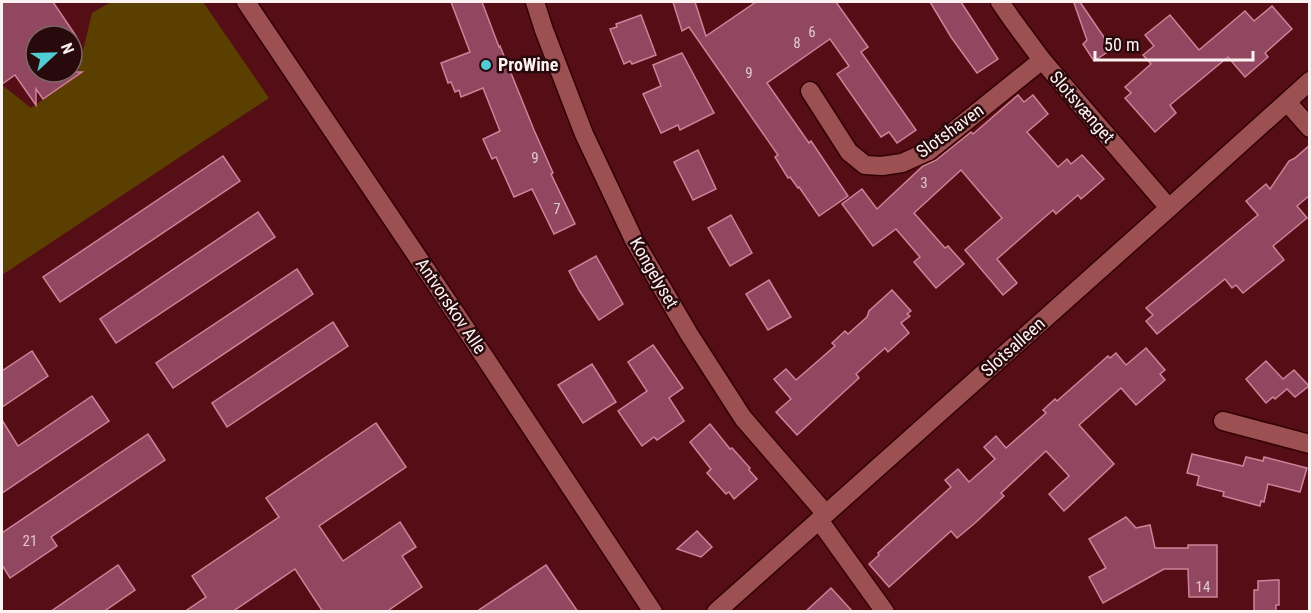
<svg xmlns="http://www.w3.org/2000/svg" width="1311" height="613" viewBox="0 0 1311 613" font-family="'Roboto Condensed',sans-serif">
  <style>
    .green { fill: #5b3f00 }
    .building { fill: #90475f; stroke: #d18199; stroke-width: 1.5 }
    .lines { fill: none; stroke-linecap: round; stroke-linejoin: round }
    .minor-casing { stroke: #320005; stroke-width: 21 }
    .minor { stroke: #9d5051; stroke-width: 18 }
    .poi-dot { fill: #51ccd3; stroke: #290a0c; stroke-width: 2 }
    .labels { text-anchor: middle; stroke-width: 5; stroke-linejoin: round; paint-order: stroke }
    .number-label { font-size: 15px; fill: #e1c7cd }
    .poi-label { font-size: 18px; font-weight: bold; fill: #fcf2f2; stroke: #290a0c; text-anchor: start }
    .street-label { font-size: 18px; fill: #fcf2f2; stroke: #290a0c }
  </style>
  <rect width="100%" height="100%" fill="#560e16"/>
  <path class="green" d="M 111,2 L 203,2 L 269,98 L 2,275 L 2,85 L 31,108 L 77,76 L 92,13 Z"/>
  <g class="building">
    <path d="M 2,2 L 53,2 L 76,36 L 36,36 L 36,72 L 82,72 L 43,99 L 36,89 L 36,105 L 15,75 L 2,84 Z"/>
    <path d="M 451,2 L 482,2 L 499,47 L 500,46 L 534,130 L 553,173 L 551,174 L 575,224 L 554,234 L 532,189 L 514,197 L 496,157 L 492,159 L 483,139 L 500,131 L 483,88 L 461,97 L 459,90 L 455,92 L 451,82 L 448,83 L 441,63 L 470,52 Z"/>
    <path d="M 673,2 L 695,2 L 706,36 L 756,2 L 836,2 L 868,47 L 861,52 L 916,130 L 897,143 L 889,132 L 881,137 L 837,74 L 849,66 L 830,39 L 767,83 L 809,143 L 811,141 L 848,196 L 819,216 L 799,187 L 798,188 L 790,177 L 788,178 L 775,157 L 778,155 L 689,27 L 682,31 Z"/>
    <path d="M 930,2 L 961,2 L 998,59 L 977,73 L 951,37 Z"/>
    <path d="M 1077,2 L 1080,2 L 1112,49 L 1094,61 L 1083,44 L 1087,40 L 1074,3 Z"/>
    <path d="M 1272,6 L 1292,29 L 1265,53 L 1268,57 L 1245,77 L 1228,57 L 1170,105 L 1176,113 L 1155,132 L 1125,98 L 1131,93 L 1125,87 L 1151,64 L 1143,55 L 1154,46 L 1145,35 L 1170,15 L 1199,50 L 1245,11 L 1254,21 Z"/>
    <path d="M 641,15 L 656,55 L 632,64 L 630,61 L 624,64 L 610,29 L 617,27 L 616,24 Z"/>
    <path d="M 682,53 L 714,113 L 680,130 L 678,125 L 661,133 L 643,94 L 661,86 L 653,65 Z"/>
    <path d="M 1018,95 L 1024,102 L 1033,95 L 1048,114 L 1027,132 L 1058,167 L 1067,159 L 1071,164 L 1082,155 L 1104,179 L 1081,199 L 1078,195 L 1056,214 L 1053,210 L 997,259 L 1017,283 L 1003,295 L 965,250 L 1002,218 L 961,170 L 914,213 L 945,248 L 948,246 L 964,264 L 936,288 L 914,262 L 920,257 L 896,229 L 873,246 L 842,204 L 862,189 L 877,209 L 923,166 L 936,160 L 971,132 L 973,134 Z"/>
    <path d="M 1310,145 L 1310,195 L 1297,206 L 1307,218 L 1273,246 L 1284,260 L 1243,293 L 1236,285 L 1232,288 L 1225,279 L 1157,334 L 1146,321 L 1153,315 L 1146,308 L 1258,215 L 1246,201 L 1266,184 L 1270,189 L 1289,161 L 1295,158 Z"/>
    <path d="M 698,150 L 716,189 L 693,200 L 674,162 Z"/>
    <path d="M 223,156 L 240,181 L 60,302 L 43,277 Z"/>
    <path d="M 258,212 L 275,237 L 116,343 L 100,319 Z"/>
    <path d="M 731,215 L 752,253 L 730,266 L 708,228 Z"/>
    <path d="M 596,256 L 623,304 L 599,320 L 579,290 L 569,271 Z"/>
    <path d="M 297,269 L 313,294 L 173,388 L 156,363 Z"/>
    <path d="M 769,280 L 791,317 L 768,330 L 746,294 Z"/>
    <path d="M 892,290 L 911,311 L 907,314 L 910,316 L 901,323 L 909,333 L 888,352 L 885,348 L 856,374 L 859,378 L 797,435 L 776,412 L 791,399 L 774,379 L 786,369 L 796,380 L 835,346 L 832,343 L 845,331 L 848,334 L 867,317 L 869,311 Z"/>
    <path d="M 333,322 L 348,346 L 227,427 L 212,403 Z"/>
    <path d="M 653,345 L 683,388 L 669,398 L 684,421 L 657,440 L 654,437 L 642,446 L 618,411 L 647,391 L 628,362 Z"/>
    <path d="M 1146,348 L 1165,370 L 1160,374 L 1165,380 L 1136,405 L 1121,388 L 1079,425 L 1114,464 L 1064,511 L 1049,494 L 1069,476 L 1046,451 L 1001,493 L 1004,496 L 975,523 L 957,538 L 951,531 L 889,587 L 869,564 L 879,555 L 878,553 L 951,487 L 945,480 L 958,469 L 969,482 L 995,459 L 984,447 L 996,436 L 1006,448 L 1046,413 L 1043,410 L 1055,399 L 1057,401 L 1108,356 L 1110,358 L 1116,353 L 1126,365 Z"/>
    <path d="M 32,351 L 48,376 L 2,407 L 2,371 Z"/>
    <path d="M 1266,361 L 1283,379 L 1294,370 L 1309,386 L 1295,397 L 1287,389 L 1275,399 L 1273,397 L 1266,403 L 1246,379 Z"/>
    <path d="M 592,364 L 616,402 L 583,423 L 558,385 Z"/>
    <path d="M 92,396 L 109,421 L 2,493 L 2,420 L 18,446 Z"/>
    <path d="M 376,423 L 406,467 L 319,526 L 343,561 L 400,522 L 416,547 L 402,556 L 422,587 L 386,612 L 323,612 L 295,569 L 232,612 L 184,612 L 206,597 L 192,576 L 279,517 L 266,498 Z"/>
    <path d="M 710,424 L 730,449 L 732,448 L 750,468 L 749,470 L 757,479 L 734,499 L 729,492 L 726,494 L 707,473 L 711,469 L 690,442 Z"/>
    <path d="M 148,434 L 165,460 L 51,537 L 57,546 L 10,578 L 2,565 L 2,533 Z"/>
    <path d="M 1192,454 L 1243,466 L 1246,457 L 1263,461 L 1264,457 L 1307,468 L 1300,492 L 1268,484 L 1264,502 L 1261,501 L 1260,506 L 1223,496 L 1224,492 L 1197,485 L 1199,476 L 1187,473 Z"/>
    <path d="M 1126,517 L 1136,528 L 1150,525 L 1155,548 L 1188,548 L 1188,545 L 1217,545 L 1217,597 L 1189,597 L 1188,569 L 1164,569 L 1103,603 L 1089,577 L 1106,568 L 1089,539 Z"/>
    <path d="M 697,531 L 712,547 L 701,557 L 677,549 Z"/>
    <path d="M 118,565 L 135,590 L 103,612 L 50,612 Z"/>
    <path d="M 546,565 L 578,612 L 476,612 Z"/>
    <path d="M 1275,580 L 1279,580 L 1279,605 L 1276,605 L 1276,612 L 1254,612 L 1254,590 L 1258,590 L 1258,581 Z"/>
    <path d="M 831,588 L 853,612 L 805,612 Z"/>
  </g>
  <g class="lines">
    <defs>
      <g id="minor">
        <path d="M 246,2 L 458,317 L 653,612"/>
        <path d="M 535,2 L 544,30 L 584,134 L 634,240 L 689,334 L 743,418 L 825,513"/>
        <path d="M 1000,2 L 1011,18 L 1042,60 L 1169,208"/>
        <path d="M 810,91 L 849,152 L 865,165 L 882,166 L 902,163 L 929,151 L 1042,60"/>
        <path d="M 1287,102 L 1310,128"/>
        <path d="M 1223,421 L 1310,444"/>
        <path d="M 819,520 L 885,612"/>
        <path d="M 716,612 L 1169,208 L 1310,81"/>
      </g>
    </defs>
    <use href="#minor" class="minor-casing"/>
    <use href="#minor" class="minor"/>
  </g>
  <circle class="poi-dot" cx="486" cy="65" r="6"/>
  <g class="labels">
    <g class="number-label">
      <text x="812" y="37">6</text>
      <text x="797" y="48">8</text>
      <text x="749" y="78">9</text>
      <text x="535" y="163">9</text>
      <text x="924" y="188">3</text>
      <text x="557" y="214">7</text>
      <text x="30" y="546">21</text>
      <text x="1203" y="592">14</text>
    </g>
    <g class="poi-label">
      <text x="498" y="71">ProWine</text>
    </g>
    <g class="street-label">
      <text transform="translate(1082 107) rotate(49)" y="6">Slotsvænget</text>
      <text transform="translate(950 131) rotate(-36)" y="6">Slotshaven</text>
      <text transform="translate(654 273) rotate(60)" y="6">Kongelyset</text>
      <text transform="translate(451 306) rotate(56)" y="6">Antvorskov Alle</text>
      <text transform="translate(1013 347) rotate(-42)" y="6">Slotsalleen</text>
    </g>
  </g>
  <rect width="1311" height="613" fill="none" stroke="#fcf2f2" stroke-width="6"/>
  <g transform="translate(54 54) rotate(68)"><circle r="28" fill="#290a0c" stroke="#7d6768" stroke-width="1.5"/>
  <path d="M0-4.5L10 22L0 15L-10 22Z" fill="#51ccd3"/>
  <text y="-9" font-size="16" font-weight="bold" text-anchor="middle" fill="#fcf2f2">N</text>
  </g>
  <path d="M1095 51v9h158v-9" fill="none" stroke="#fcf2f2" stroke-width="3"/>
  <text x="1104" y="51" font-size="18" fill="#fcf2f2" stroke="#290a0c" stroke-width="4.5" paint-order="stroke">50 m</text>
</svg>
